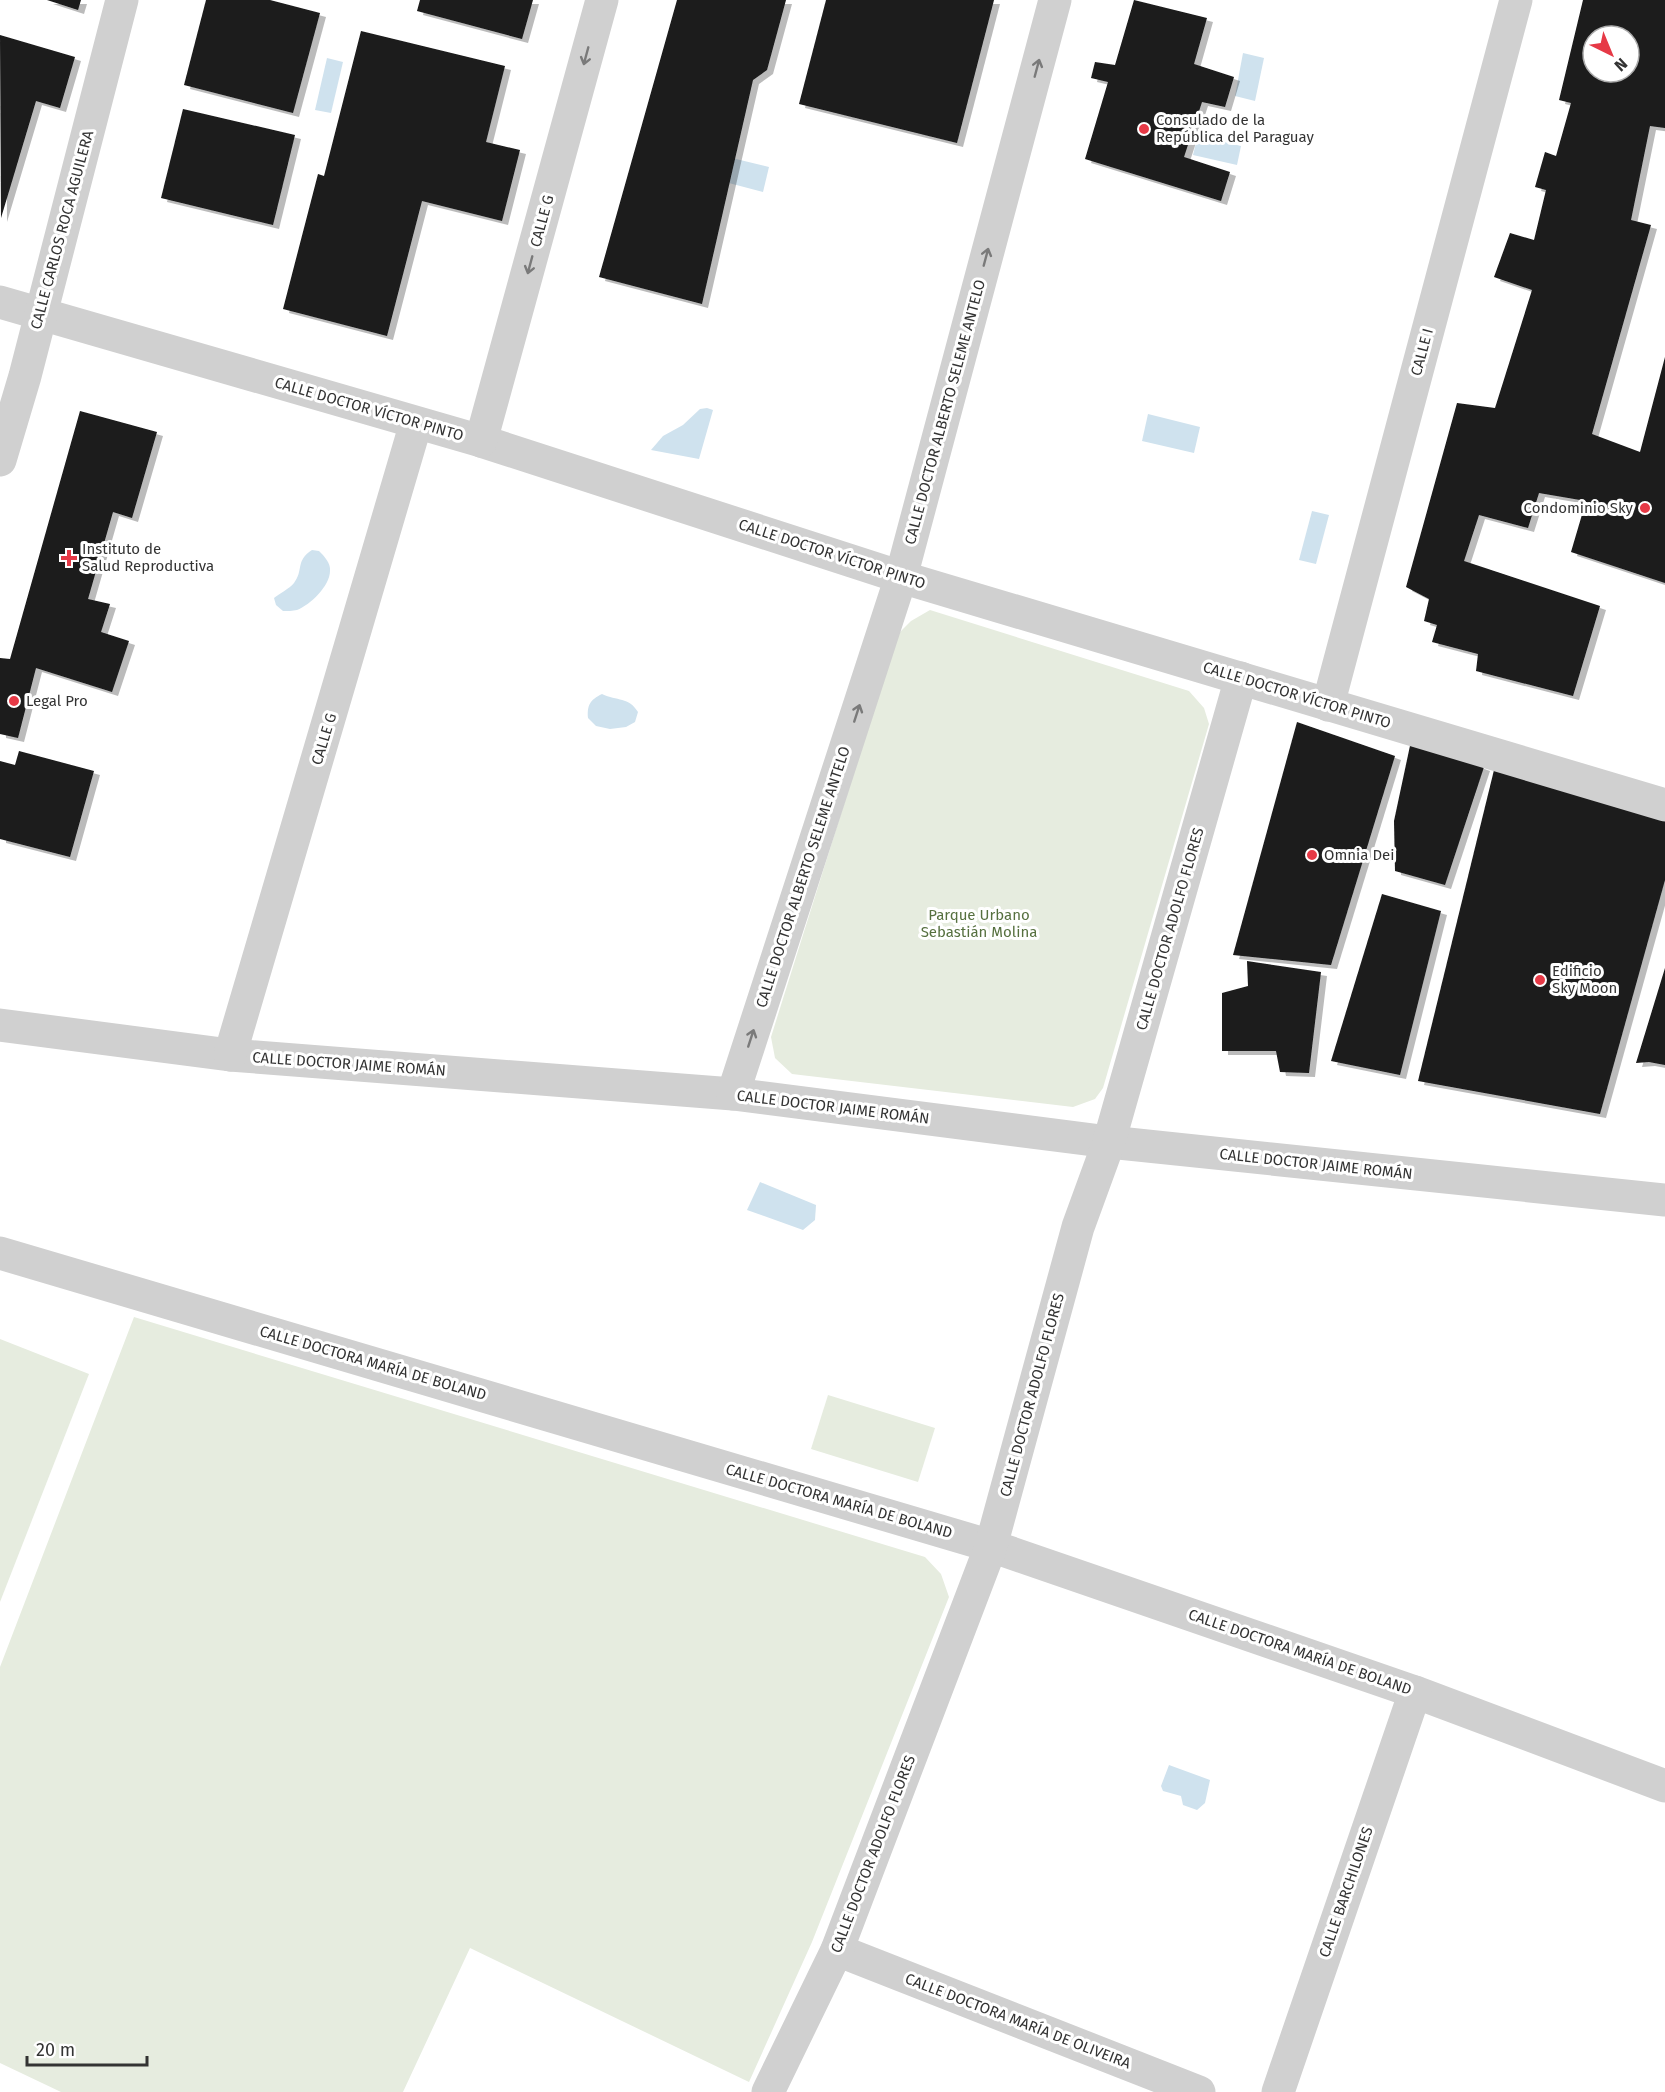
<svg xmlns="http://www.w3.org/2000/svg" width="1665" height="2092" viewBox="0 0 1665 2092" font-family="'Fira Sans',sans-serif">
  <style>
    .green { fill: #e6ecdf }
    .water { fill: #cfe2ee }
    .building { fill: #1a1a1a; fill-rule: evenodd; filter: url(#shadow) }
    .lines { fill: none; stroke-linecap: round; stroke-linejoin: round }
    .minor { stroke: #d0d0d0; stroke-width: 33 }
    .oneway { stroke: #7a7a7a }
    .poi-dot { fill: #e63946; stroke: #fff; stroke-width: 2 }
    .labels { text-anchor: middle; stroke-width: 6; stroke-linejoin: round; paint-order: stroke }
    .poi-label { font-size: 15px; fill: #333; stroke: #fff; text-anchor: start }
    .street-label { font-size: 15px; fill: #333; stroke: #fff }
    .park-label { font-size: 15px; fill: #56703f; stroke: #fff }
  </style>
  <defs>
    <filter id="shadow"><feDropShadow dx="6" dy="4" stdDeviation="0" flood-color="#0004"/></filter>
  </defs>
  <rect width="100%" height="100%" fill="#fff"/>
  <g class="green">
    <path d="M 930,610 L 1189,691 L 1204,708 L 1209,724 L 1103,1088 L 1095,1099 L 1073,1107 L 792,1074 L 775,1058 L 771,1037 L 897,635 L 911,621 Z"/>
    <path d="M 134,1317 L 925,1557 L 941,1574 L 949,1597 L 812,1942 L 749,2082 L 470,1948 L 403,2092 L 61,2092 L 0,2063 L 0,1667 Z"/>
    <path d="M 0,1339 L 89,1374 L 0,1602 Z"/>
    <path d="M 828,1395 L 935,1428 L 918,1482 L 811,1449 Z"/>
  </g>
  <g class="water">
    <path d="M 1243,53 L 1264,58 L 1255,101 L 1235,96 Z"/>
    <path d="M 327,58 L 343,62 L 331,113 L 315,110 Z"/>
    <path d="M 1198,135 L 1241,146 L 1237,165 L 1193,155 Z"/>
    <path d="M 732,158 L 769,167 L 763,192 L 725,182 Z"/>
    <path d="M 707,408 L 713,410 L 699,459 L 651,450 L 663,436 L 683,425 L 700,409 Z"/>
    <path d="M 1148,414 L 1200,427 L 1194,453 L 1142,441 Z"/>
    <path d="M 1312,511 L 1329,515 L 1316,564 L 1299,560 Z"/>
    <path d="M 312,550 L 319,551 C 324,556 331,563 330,571 C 330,586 310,605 297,610 C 293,611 287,611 283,611 L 276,605 L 274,598 C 280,593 289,589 294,583 C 304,570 295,561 312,550 Z"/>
    <path d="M 602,694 C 617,701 629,697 638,712 L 635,722 L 626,727 L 610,729 L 596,726 L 588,718 C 587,705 590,700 602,694 Z"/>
    <path d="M 760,1182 L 816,1205 L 815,1220 L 803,1230 L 747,1210 Z"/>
    <path d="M 1169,1765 L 1210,1780 L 1205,1803 L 1197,1810 L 1183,1805 L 1181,1796 L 1163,1791 L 1161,1786 Z"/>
  </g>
  <g class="building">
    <path d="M 47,0 L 81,0 L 78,10 Z"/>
    <path d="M 206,0 L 270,0 L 320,13 L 293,113 L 184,85 Z"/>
    <path d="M 420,0 L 533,0 L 522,39 L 417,11 Z"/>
    <path d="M 677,0 L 786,0 L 767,70 L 753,80 L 702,304 L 599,277 Z"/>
    <path d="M 826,0 L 994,0 L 957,143 L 799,104 Z"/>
    <path d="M 1134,0 L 1207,18 L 1194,64 L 1234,77 L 1225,107 L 1202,102 L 1184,157 L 1230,172 L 1221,201 L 1085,159 L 1108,82 L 1091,78 L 1095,62 L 1115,65 Z"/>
    <path d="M 1583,0 L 1665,0 L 1665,128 L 1650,126 L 1631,220 L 1651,225 L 1592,434 L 1640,452 L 1665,357 L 1665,583 L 1571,552 L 1586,501 L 1539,493 L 1528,528 L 1479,515 L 1464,561 L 1600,606 L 1573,696 L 1476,671 L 1478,654 L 1432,642 L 1437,625 L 1424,621 L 1429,599 L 1406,587 L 1457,403 L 1495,408 L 1532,290 L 1494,277 L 1510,233 L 1534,240 L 1546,190 L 1535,187 L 1545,152 L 1556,156 L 1571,103 L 1559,100 ZM 1593,36 L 1629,36 L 1629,72 L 1593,72 Z"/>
    <path d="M 361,31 L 505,66 L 486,142 L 520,150 L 502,221 L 422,201 L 387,336 L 283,309 L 318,174 L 324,176 Z"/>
    <path d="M 0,35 L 75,57 L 60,108 L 36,101 L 1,218 Z"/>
    <path d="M 183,109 L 295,135 L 273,225 L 161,198 Z"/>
    <path d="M 80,411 L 157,432 L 132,518 L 113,512 L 88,599 L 110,604 L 101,632 L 129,641 L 112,692 L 36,668 L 18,738 L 0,734 L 0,658 L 10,659 Z"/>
    <path d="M 1297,722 L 1395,756 L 1331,965 L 1233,955 Z"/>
    <path d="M 1411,741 L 1484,767 L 1445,885 L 1395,871 L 1394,821 Z"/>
    <path d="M 19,751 L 94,771 L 70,857 L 0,839 L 0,761 L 15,765 Z"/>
    <path d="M 1494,770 L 1665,821 L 1665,880 L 1600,1114 L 1418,1081 Z"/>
    <path d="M 1382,894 L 1441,911 L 1400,1075 L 1331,1061 Z"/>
    <path d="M 1247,961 L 1321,972 L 1309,1073 L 1280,1072 L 1276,1051 L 1222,1051 L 1222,993 L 1248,986 Z"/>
    <path d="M 1665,968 L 1665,1065 L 1649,1062 L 1636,1063 Z"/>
  </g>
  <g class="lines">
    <g class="minor">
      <path d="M 0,302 L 481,441 L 901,577 L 1665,805"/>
      <path d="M 481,441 L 602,0"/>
      <path d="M 0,460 L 25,376 L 122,0"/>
      <path d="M 1328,705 L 1516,0"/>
      <path d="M 0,1025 L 230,1055 L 733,1094 L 1109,1142 L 1665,1200"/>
      <path d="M 230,1055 L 416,423"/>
      <path d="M 733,1094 L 901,577 L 1055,0"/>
      <path d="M 0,1253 L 991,1546 L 1415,1692 L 1665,1786"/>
      <path d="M 837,1950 L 1199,2092"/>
      <path d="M 768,2092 L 837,1950 L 991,1546 L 1078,1227 L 1109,1142 L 1241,678"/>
      <path d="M 1278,2092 L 1415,1692"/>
    </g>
  </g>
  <defs><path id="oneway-shaft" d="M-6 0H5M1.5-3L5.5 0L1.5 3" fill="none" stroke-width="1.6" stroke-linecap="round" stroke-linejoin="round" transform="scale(1.5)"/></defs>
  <g class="oneway">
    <use href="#oneway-shaft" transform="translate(586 56) rotate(105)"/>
    <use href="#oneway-shaft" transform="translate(1037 68) rotate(-75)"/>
    <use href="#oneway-shaft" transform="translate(986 257) rotate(-75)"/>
    <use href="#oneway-shaft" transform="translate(530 265) rotate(105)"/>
    <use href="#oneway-shaft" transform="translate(857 713) rotate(-72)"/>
    <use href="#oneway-shaft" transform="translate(751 1038) rotate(-72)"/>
  </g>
  <g class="poi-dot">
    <circle cx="1144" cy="129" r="6"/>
    <circle cx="1645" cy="508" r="6"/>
    <path d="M66 549h6v6h6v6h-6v6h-6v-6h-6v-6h6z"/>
    <circle cx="14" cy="701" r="6"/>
    <circle cx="1312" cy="855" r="6"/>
    <circle cx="1540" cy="980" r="6"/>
  </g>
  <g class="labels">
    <g class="poi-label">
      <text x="1156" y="125">Consulado de la<tspan x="1156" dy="17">República del Paraguay</tspan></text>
      <text x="1633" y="513" text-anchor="end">Condominio Sky</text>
      <text x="82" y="554">Instituto de<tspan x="82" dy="17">Salud Reproductiva</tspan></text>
      <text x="26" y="706">Legal Pro</text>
      <text x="1324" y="860">Omnia Dei</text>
      <text x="1552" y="976">Edificio<tspan x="1552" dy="17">Sky Moon</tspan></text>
    </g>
    <g class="street-label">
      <text transform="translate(542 221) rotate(-75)" y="5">CALLE G</text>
      <text transform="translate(62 230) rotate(-75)" y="5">CALLE CARLOS ROCA AGUILERA</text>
      <text transform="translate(1422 352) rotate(-75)" y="5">CALLE I</text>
      <text transform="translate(369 409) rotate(16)" y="5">CALLE DOCTOR VÍCTOR PINTO</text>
      <text transform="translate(945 412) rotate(-75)" y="5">CALLE DOCTOR ALBERTO SELEME ANTELO</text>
      <text transform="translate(832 554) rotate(18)" y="5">CALLE DOCTOR VÍCTOR PINTO</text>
      <text transform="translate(1297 695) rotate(17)" y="5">CALLE DOCTOR VÍCTOR PINTO</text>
      <text transform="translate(324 739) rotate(-73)" y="5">CALLE G</text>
      <text transform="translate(803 877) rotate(-72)" y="5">CALLE DOCTOR ALBERTO SELEME ANTELO</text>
      <text transform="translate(1170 929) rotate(-74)" y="5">CALLE DOCTOR ADOLFO FLORES</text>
      <text transform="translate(349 1064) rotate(4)" y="5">CALLE DOCTOR JAIME ROMÁN</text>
      <text transform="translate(833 1107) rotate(7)" y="5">CALLE DOCTOR JAIME ROMÁN</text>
      <text transform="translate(1316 1164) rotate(6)" y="5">CALLE DOCTOR JAIME ROMÁN</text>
      <text transform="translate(373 1363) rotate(16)" y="5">CALLE DOCTORA MARÍA DE BOLAND</text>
      <text transform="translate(1032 1395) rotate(-75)" y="5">CALLE DOCTOR ADOLFO FLORES</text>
      <text transform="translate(839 1501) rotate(16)" y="5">CALLE DOCTORA MARÍA DE BOLAND</text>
      <text transform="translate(1300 1652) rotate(19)" y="5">CALLE DOCTORA MARÍA DE BOLAND</text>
      <text transform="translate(873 1854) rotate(-69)" y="5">CALLE DOCTOR ADOLFO FLORES</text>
      <text transform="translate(1346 1892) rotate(-71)" y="5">CALLE BARCHILONES</text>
      <text transform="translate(1018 2021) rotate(21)" y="5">CALLE DOCTORA MARÍA DE OLIVEIRA</text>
    </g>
    <g class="park-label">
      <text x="979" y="920">Parque Urbano<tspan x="979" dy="17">Sebastián Molina</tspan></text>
    </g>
  </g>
  <g transform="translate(1611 54) rotate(137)"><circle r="28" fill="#ffffff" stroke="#adadad" stroke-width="1.5"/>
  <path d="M0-4.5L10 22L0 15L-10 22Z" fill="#e63946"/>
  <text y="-9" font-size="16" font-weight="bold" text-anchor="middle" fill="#333333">N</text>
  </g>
  <path d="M27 2056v9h120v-9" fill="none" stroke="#333333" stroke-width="3"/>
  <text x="36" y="2056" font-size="18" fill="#333333" stroke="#ffffff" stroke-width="4.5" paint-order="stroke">20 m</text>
</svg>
